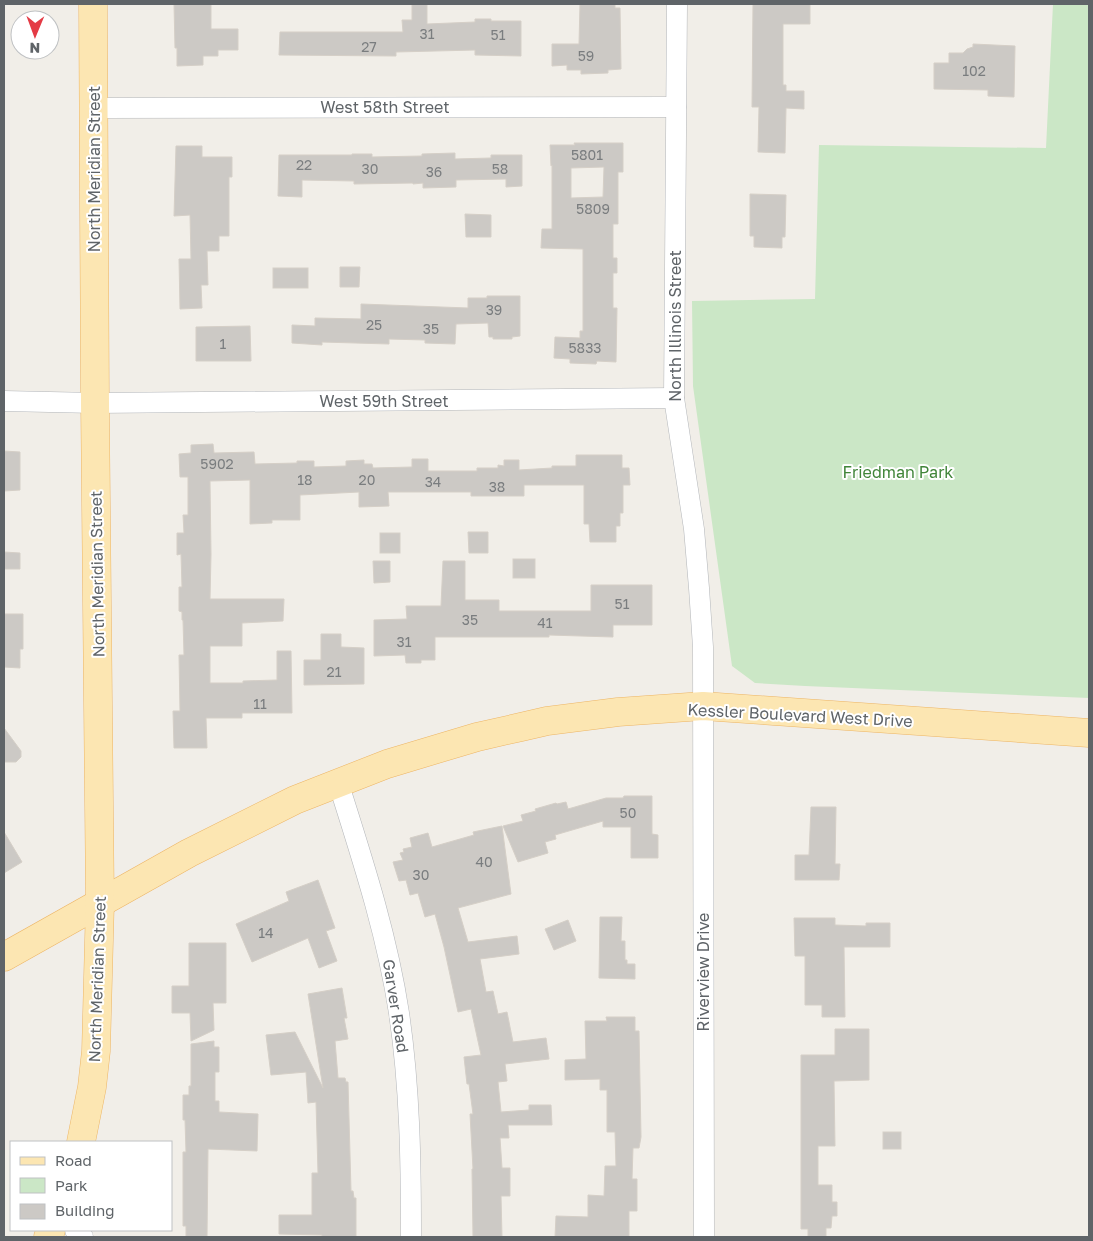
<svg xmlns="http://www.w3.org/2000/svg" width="1093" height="1241" viewBox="0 0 1093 1241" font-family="'Golos Text',sans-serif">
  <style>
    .green { fill: #cbe7c6 }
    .building { fill: #ccc9c5; stroke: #d5cfc7; fill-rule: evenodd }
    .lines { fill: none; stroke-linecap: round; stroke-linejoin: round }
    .street-casing { stroke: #b3b6ba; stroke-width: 21 }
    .primary-casing { stroke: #edb565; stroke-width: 29 }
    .street { stroke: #fff; stroke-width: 20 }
    .primary { stroke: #fce6b2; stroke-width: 28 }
    .labels { text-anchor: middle; stroke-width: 4; stroke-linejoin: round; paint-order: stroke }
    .number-label { font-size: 14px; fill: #7a7d7f }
    .street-label { font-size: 16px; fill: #5f6468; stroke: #fff }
    .park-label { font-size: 16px; fill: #408539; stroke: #fff }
  </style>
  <rect width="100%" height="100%" fill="#f1eee8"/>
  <path class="green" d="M 1053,4 L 1089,4 L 1089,698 L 805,686 L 755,683 L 732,666 L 693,386 L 692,301 L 815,299 L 819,145 L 1046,148 Z"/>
  <g class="building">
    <path d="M 174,4 L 211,4 L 211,29 L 238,29 L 238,50 L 218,50 L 218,56 L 203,56 L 203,65 L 177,66 L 177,48 L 175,48 Z"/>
    <path d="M 412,4 L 427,4 L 427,24 L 475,22 L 475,19 L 491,19 L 491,21 L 521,21 L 521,56 L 475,55 L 475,50 L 396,52 L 396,56 L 279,55 L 280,32 L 403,32 L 402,20 L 412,20 Z"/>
    <path d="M 580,4 L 615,4 L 615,8 L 620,8 L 621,69 L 608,70 L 608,73 L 581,74 L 581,70 L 567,70 L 567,65 L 552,66 L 552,44 L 579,44 Z"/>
    <path d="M 753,4 L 810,4 L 810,24 L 783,24 L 783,85 L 786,85 L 786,91 L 804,91 L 804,109 L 786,108 L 785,153 L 758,152 L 759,107 L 752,107 Z"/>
    <path d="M 973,44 L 1015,46 L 1014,97 L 988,96 L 988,90 L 934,89 L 934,63 L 949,63 L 949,53 L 963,53 L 967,49 L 973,47 Z"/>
    <path d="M 574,143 L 623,143 L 623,172 L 618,172 L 618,224 L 613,224 L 613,258 L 617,258 L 617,273 L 613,273 L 613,308 L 617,308 L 616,362 L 597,361 L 596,364 L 570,363 L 570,359 L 554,358 L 555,337 L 580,338 L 580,331 L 583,331 L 583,249 L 541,248 L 542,229 L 552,229 L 552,165 L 551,166 L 550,145 L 575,145 ZM 604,167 L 603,197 L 571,198 L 571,168 Z"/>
    <path d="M 176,146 L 202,146 L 202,157 L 232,157 L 232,177 L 229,177 L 229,236 L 219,236 L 219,251 L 207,251 L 208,285 L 201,285 L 202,308 L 180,309 L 179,259 L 191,259 L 190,215 L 174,216 Z"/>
    <path d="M 455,153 L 455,159 L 491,158 L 491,155 L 522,155 L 522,186 L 506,187 L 506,179 L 456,180 L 456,187 L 423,188 L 423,183 L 413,184 L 413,183 L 354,184 L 354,181 L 302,180 L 302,197 L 278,196 L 279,155 L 352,155 L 352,154 L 372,154 L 372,157 L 422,156 L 422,154 Z"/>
    <path d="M 750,194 L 786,195 L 785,237 L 782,237 L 782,248 L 754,247 L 754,236 L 750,236 Z"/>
    <path d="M 465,214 L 491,215 L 491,237 L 466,237 Z"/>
    <path d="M 340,267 L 360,267 L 359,287 L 340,287 Z"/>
    <rect x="273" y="268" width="35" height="20"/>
    <path d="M 487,296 L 520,296 L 520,336 L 512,337 L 512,339 L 493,339 L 493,337 L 489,337 L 488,323 L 456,324 L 455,344 L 425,343 L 425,340 L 389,339 L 389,344 L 322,342 L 322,345 L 292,343 L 292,325 L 315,326 L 315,318 L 361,319 L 361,304 L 468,308 L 468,298 L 487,298 Z"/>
    <path d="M 250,326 L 251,361 L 196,361 L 196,327 Z"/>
    <path d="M 213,444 L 214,453 L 254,452 L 255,464 L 297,463 L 297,461 L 314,461 L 314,467 L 346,466 L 346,461 L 364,460 L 364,464 L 372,464 L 373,468 L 412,467 L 412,459 L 428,459 L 428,471 L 477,471 L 477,468 L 498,468 L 498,465 L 504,466 L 504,460 L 519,460 L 519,470 L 552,468 L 552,466 L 576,466 L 576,455 L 622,455 L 622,468 L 629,468 L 630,485 L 623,485 L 623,513 L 620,513 L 620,526 L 616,526 L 616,542 L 590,542 L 589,524 L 584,524 L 584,485 L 524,485 L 524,496 L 471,496 L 471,492 L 388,492 L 389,506 L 359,507 L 359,492 L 300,495 L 300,520 L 272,520 L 272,523 L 250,524 L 250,480 L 210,481 L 211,554 L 210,599 L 284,599 L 283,621 L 242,623 L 242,646 L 210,646 L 210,683 L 243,683 L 243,681 L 277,680 L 277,651 L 291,651 L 292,713 L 242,713 L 242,718 L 206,718 L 207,748 L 174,748 L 173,711 L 180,711 L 179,655 L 184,655 L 183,620 L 182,620 L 182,612 L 179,611 L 179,587 L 182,587 L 181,554 L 177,555 L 177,533 L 184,533 L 183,515 L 188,515 L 188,477 L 180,477 L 179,454 L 191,453 L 191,445 Z"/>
    <path d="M 4,451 L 20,452 L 20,490 L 4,491 Z"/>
    <path d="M 468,532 L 488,532 L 488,553 L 469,553 Z"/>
    <rect x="380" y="533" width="20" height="20"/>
    <path d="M 4,552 L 20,553 L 20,569 L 4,569 Z"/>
    <rect x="513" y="559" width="22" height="19"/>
    <path d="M 373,561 L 390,561 L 390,582 L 374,583 Z"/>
    <path d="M 443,561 L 465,561 L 465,600 L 499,600 L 499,611 L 591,611 L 591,585 L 652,585 L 652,625 L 613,625 L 613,637 L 549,635 L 549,637 L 435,637 L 435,660 L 421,660 L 421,663 L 406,663 L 405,655 L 374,656 L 374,620 L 407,619 L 406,606 L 441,606 Z"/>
    <path d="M 4,614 L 23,614 L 23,649 L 20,649 L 20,668 L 4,667 Z"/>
    <path d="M 321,634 L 341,634 L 341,647 L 364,648 L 364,684 L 304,685 L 304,660 L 321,660 Z"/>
    <path d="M 4,728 L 21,751 L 21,757 L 16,762 L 4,762 Z"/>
    <path d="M 624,796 L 652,796 L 652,834 L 658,835 L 658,858 L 631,858 L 631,827 L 603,827 L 603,821 L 555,835 L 556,839 L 545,842 L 548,853 L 518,862 L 503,826 L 523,821 L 521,815 L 536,811 L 535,809 L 556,803 L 557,804 L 566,802 L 568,809 L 606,798 L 623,798 Z"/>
    <path d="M 811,807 L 836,807 L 835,864 L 840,864 L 839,880 L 795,880 L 795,855 L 809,855 Z"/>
    <path d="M 502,826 L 511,894 L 458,908 L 468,942 L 517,936 L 519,954 L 480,959 L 486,992 L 493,991 L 498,1014 L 507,1012 L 513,1042 L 546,1038 L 549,1059 L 505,1064 L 507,1081 L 498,1082 L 501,1112 L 529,1110 L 529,1105 L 551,1105 L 552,1125 L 508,1125 L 509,1138 L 500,1138 L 502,1168 L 510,1168 L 510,1196 L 501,1196 L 502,1237 L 473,1237 L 472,1169 L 473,1169 L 470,1114 L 473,1114 L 469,1084 L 467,1084 L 464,1057 L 481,1055 L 471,1009 L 458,1012 L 444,947 L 435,914 L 425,917 L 418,893 L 410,895 L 406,880 L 399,881 L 393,862 L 403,860 L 400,853 L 404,852 L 403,849 L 412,847 L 410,838 L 428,833 L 432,847 L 474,835 L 473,832 Z"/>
    <path d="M 4,832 L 22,862 L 4,873 Z"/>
    <path d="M 318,880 L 335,928 L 326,931 L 337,961 L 319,968 L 308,938 L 252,962 L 236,924 L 289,901 L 286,892 Z"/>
    <path d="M 600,917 L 622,917 L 621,941 L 625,941 L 625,960 L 627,960 L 627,964 L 635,964 L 635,979 L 599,978 Z"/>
    <path d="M 794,918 L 835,918 L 835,925 L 866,926 L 866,923 L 890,923 L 890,947 L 844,947 L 845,1017 L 822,1017 L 822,1005 L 805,1005 L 805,956 L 795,956 Z"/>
    <path d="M 568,920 L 576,941 L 554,950 L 545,929 Z"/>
    <path d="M 189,943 L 226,943 L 226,1003 L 213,1003 L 214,1030 L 191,1041 L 190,1013 L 172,1013 L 172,986 L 189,986 Z"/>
    <path d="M 342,988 L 347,1018 L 344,1018 L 348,1039 L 335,1041 L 338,1078 L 345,1078 L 346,1082 L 348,1082 L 351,1191 L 353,1191 L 354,1198 L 356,1198 L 356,1237 L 322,1237 L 322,1235 L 279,1234 L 279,1215 L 312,1215 L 312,1173 L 318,1173 L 316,1102 L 308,1103 L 306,1072 L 271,1075 L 266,1035 L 295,1032 L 323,1088 L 308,994 Z"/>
    <path d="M 606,1017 L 635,1017 L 635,1031 L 639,1031 L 641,1137 L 639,1148 L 633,1148 L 632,1179 L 637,1179 L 637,1211 L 629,1211 L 629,1237 L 555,1237 L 556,1216 L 588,1217 L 588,1195 L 604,1196 L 605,1166 L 616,1166 L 615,1132 L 607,1132 L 607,1090 L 600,1090 L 600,1079 L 565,1080 L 565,1060 L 586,1059 L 585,1021 L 607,1021 Z"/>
    <path d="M 835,1029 L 869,1029 L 869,1080 L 834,1081 L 835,1146 L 818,1146 L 818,1185 L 832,1185 L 832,1202 L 837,1202 L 837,1216 L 832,1216 L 831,1228 L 826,1228 L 826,1237 L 808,1237 L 808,1229 L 801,1229 L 801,1055 L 835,1055 Z"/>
    <path d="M 214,1041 L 214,1047 L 219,1047 L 219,1072 L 215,1072 L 215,1101 L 219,1101 L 219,1112 L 258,1114 L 257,1151 L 208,1149 L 207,1237 L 186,1237 L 186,1226 L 183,1226 L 183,1152 L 186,1152 L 185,1120 L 183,1120 L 183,1095 L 189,1095 L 189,1086 L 191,1086 L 191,1044 Z"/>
    <rect x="883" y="1132" width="18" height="17"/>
  </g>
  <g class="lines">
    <defs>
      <g id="street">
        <path d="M 677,4 L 674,398 L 694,529 L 699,588 L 703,647 L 704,1237"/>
        <path d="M 94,108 L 676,107"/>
        <path d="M 4,401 L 95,403 L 674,398"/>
        <path d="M 338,782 C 362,858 387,934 399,1013 C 410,1088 411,1162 411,1237"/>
        <path d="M 75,1230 L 83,1237"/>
      </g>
      <g id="primary">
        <path d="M 4,957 L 189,853 L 295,800 L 387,764 L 477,737 L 521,727 L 547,721 L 618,712 L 703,706 L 1089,733"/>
        <path d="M 81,1142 L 92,1087 L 96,1051 L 100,903 L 95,403 L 93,4"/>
        <path d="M 48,1237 L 51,1230"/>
      </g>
    </defs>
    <use href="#street" class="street-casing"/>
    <use href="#primary" class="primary-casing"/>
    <use href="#street" class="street"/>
    <use href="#primary" class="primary"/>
  </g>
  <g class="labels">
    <g class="number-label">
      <text x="427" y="39">31</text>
      <text x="498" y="40">51</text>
      <text x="369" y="52">27</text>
      <text x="586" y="61">59</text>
      <text x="974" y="76">102</text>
      <text x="587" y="160">5801</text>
      <text x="304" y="170">22</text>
      <text x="370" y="174">30</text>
      <text x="500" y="174">58</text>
      <text x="434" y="177">36</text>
      <text x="593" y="214">5809</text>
      <text x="494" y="315">39</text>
      <text x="374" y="330">25</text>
      <text x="431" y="334">35</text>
      <text x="223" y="349">1</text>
      <text x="585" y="353">5833</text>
      <text x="217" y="469">5902</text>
      <text x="305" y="485">18</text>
      <text x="367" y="485">20</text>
      <text x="433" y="487">34</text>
      <text x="497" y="492">38</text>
      <text x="622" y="609">51</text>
      <text x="470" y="625">35</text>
      <text x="545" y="628">41</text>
      <text x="404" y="647">31</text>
      <text x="334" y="677">21</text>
      <text x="260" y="709">11</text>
      <text x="628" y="818">50</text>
      <text x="484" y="867">40</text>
      <text x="421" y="880">30</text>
      <text x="266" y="938">14</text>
    </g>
    <g class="street-label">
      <text x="385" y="113">West 58th Street</text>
      <text transform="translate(94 169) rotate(-90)" y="6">North Meridian Street</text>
      <text transform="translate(675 326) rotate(-90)" y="6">North Illinois Street</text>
      <text x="384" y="407">West 59th Street</text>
      <text transform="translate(97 574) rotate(-91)" y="6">North Meridian Street</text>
      <text transform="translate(800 715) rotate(3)" y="6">Kessler Boulevard West Drive</text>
      <text transform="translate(703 972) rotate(-90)" y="6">Riverview Drive</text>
      <text transform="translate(97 979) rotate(-88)" y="6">North Meridian Street</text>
      <text transform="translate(396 1006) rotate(81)" y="6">Garver Road</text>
    </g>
    <g class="park-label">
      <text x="898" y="478">Friedman Park</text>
    </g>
  </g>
  <rect width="1093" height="1241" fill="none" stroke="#5f6468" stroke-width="10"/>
  <rect x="10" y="1141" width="162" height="90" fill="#ffffff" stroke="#bfc1c3"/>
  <rect x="20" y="1157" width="25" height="8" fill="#fce6b2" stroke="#bfc1c3"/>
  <text x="55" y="1166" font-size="15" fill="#5f6468">Road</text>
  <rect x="20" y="1178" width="25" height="15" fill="#cbe7c6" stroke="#bfc1c3"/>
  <text x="55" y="1191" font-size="15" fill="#5f6468">Park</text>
  <rect x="20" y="1204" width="25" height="15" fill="#ccc9c5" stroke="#bfc1c3"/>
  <text x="55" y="1216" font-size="15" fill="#5f6468">Building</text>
  <g transform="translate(35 35) rotate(181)"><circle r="24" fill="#ffffff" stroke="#bfc1c3"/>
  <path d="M0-4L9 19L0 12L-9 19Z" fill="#e43b45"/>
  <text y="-8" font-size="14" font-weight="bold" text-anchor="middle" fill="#5f6468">N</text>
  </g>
</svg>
